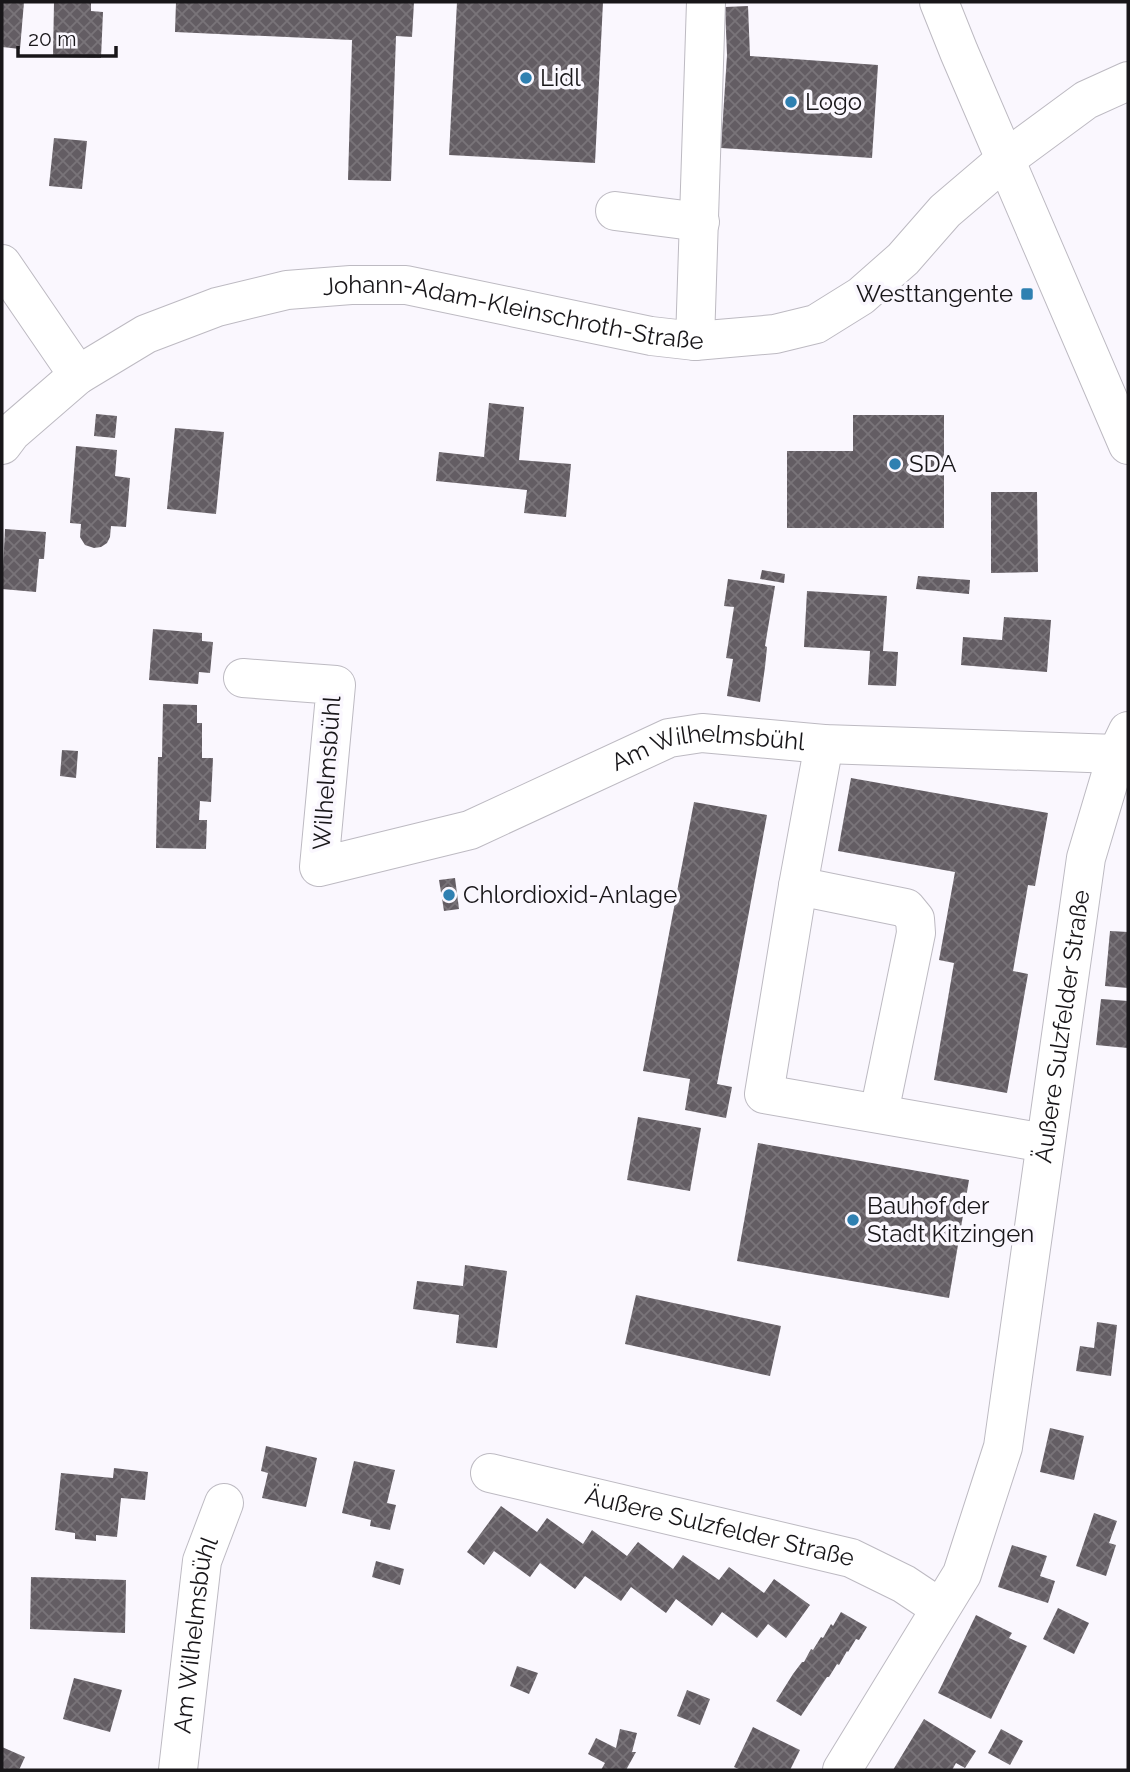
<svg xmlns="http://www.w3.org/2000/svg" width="1130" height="1772" viewBox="0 0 1130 1772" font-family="Raleway,sans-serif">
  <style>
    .building { fill: url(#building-cross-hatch) }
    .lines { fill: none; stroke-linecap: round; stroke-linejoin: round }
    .minor-casing { stroke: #bdbac2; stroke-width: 40 }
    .major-casing { stroke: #bdbac2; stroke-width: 40 }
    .minor { stroke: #fff; stroke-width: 38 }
    .major { stroke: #fff; stroke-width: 38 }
    .poi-dot { fill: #2f80b1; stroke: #faf7fe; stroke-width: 2.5 }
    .labels { text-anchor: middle; stroke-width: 7; stroke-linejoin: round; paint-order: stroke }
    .poi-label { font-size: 24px; fill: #181619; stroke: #faf7fe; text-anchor: start }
    .street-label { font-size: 24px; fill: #181619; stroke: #faf7fe }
  </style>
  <defs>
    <pattern id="building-cross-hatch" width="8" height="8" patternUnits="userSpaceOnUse" patternTransform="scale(1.75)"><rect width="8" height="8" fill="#635d63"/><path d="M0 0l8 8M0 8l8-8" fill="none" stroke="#797479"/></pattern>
  </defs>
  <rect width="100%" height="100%" fill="#faf7fe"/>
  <g class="building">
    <path d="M 2,2 L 24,2 L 20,49 L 2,47 Z"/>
    <path d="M 54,2 L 91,2 L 91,11 L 103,12 L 101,58 L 53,57 Z"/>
    <path d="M 176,2 L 414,2 L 412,37 L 396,36 L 391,181 L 348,180 L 352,40 L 175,32 Z"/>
    <path d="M 457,2 L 603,2 L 595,163 L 449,155 Z"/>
    <path d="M 748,6 L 750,56 L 878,65 L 872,158 L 721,148 L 727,55 L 725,7 Z"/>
    <path d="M 54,138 L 87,141 L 82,189 L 49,186 Z"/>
    <path d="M 489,403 L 524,407 L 519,460 L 571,464 L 566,517 L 524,513 L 527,490 L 436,481 L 439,452 L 484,457 Z"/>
    <path d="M 96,414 L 117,416 L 115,438 L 94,436 Z"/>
    <path d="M 853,415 L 944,415 L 944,528 L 787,528 L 787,451 L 853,451 Z"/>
    <path d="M 175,428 L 224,432 L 216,514 L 167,509 Z"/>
    <path d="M 76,446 L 117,450 L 115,476 L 130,478 L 126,527 L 111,526 L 110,537 L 107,543 L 101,547 L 94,548 L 85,545 L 80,537 L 81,524 L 70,523 Z"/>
    <path d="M 991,492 L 1037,492 L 1038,572 L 991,573 Z"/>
    <path d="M 5,529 L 46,532 L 44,559 L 39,559 L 36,592 L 2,589 Z"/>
    <path d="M 762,570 L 785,574 L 784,583 L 760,579 Z"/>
    <path d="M 918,576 L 970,580 L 969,594 L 916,589 Z"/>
    <path d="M 728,579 L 775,586 L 765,646 L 767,647 L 765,667 L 760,702 L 727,696 L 733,659 L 726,658 L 734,607 L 724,606 Z"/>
    <path d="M 807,591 L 887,596 L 883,651 L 898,652 L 896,686 L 868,685 L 870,651 L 804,647 Z"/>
    <path d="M 1004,617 L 1051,620 L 1047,672 L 961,665 L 963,637 L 1002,640 Z"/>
    <path d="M 153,629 L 202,633 L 202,641 L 213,642 L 210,673 L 199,672 L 198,684 L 149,680 Z"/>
    <path d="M 163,704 L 197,705 L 197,723 L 202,723 L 202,758 L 213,758 L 211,802 L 200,801 L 199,820 L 207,820 L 206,849 L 156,848 L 158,757 L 162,757 Z"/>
    <path d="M 62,750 L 78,751 L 76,778 L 60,776 Z"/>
    <path d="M 851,778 L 1048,813 L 1035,886 L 1028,885 L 1013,971 L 1028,974 L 1007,1093 L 934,1080 L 954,963 L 939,960 L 955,872 L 838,851 Z"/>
    <path d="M 694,802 L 767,815 L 717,1084 L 732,1087 L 726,1118 L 685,1110 L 690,1079 L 643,1071 Z"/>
    <path d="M 455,878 L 459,909 L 444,911 L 439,880 Z"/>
    <path d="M 1110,931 L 1128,932 L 1128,988 L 1105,986 Z"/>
    <path d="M 1101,999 L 1128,1001 L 1128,1048 L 1096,1045 Z"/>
    <path d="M 638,1117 L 701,1128 L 690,1191 L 627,1180 Z"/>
    <path d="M 758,1143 L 969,1180 L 949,1298 L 737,1261 Z"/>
    <path d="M 465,1265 L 507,1271 L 497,1348 L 456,1343 L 459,1315 L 413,1309 L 417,1281 L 463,1286 Z"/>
    <path d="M 636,1295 L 781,1326 L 770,1376 L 625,1344 Z"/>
    <path d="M 1097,1322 L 1117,1325 L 1111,1376 L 1076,1371 L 1080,1346 L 1094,1348 Z"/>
    <path d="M 1050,1428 L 1084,1436 L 1074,1480 L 1040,1472 Z"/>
    <path d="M 266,1446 L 317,1458 L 306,1507 L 262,1498 L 268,1473 L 261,1471 Z"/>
    <path d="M 354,1461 L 395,1470 L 387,1503 L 396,1505 L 390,1530 L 370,1526 L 371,1520 L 342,1513 Z"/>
    <path d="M 114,1468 L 148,1472 L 145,1500 L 121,1498 L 117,1537 L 96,1535 L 96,1541 L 75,1539 L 75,1533 L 55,1530 L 61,1473 L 113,1478 Z"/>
    <path d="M 501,1506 L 537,1532 L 547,1518 L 583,1544 L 592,1530 L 627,1556 L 638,1542 L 673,1569 L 683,1555 L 719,1580 L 729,1567 L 764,1593 L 774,1579 L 810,1605 L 786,1638 L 768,1624 L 757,1638 L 722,1612 L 712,1626 L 676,1599 L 666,1613 L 631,1587 L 621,1601 L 585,1576 L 575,1589 L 540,1563 L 530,1577 L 494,1551 L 484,1565 L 467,1552 Z"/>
    <path d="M 1094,1513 L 1117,1521 L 1109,1543 L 1116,1545 L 1106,1576 L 1076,1566 Z"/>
    <path d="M 1012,1545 L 1047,1556 L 1040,1576 L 1055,1581 L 1048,1603 L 998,1587 Z"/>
    <path d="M 376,1561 L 404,1569 L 400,1585 L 372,1577 Z"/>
    <path d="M 31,1577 L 126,1580 L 125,1633 L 30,1629 Z"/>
    <path d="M 1058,1608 L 1089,1623 L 1074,1654 L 1043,1639 Z"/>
    <path d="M 841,1612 L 867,1627 L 859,1640 L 856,1639 L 848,1652 L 847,1651 L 839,1665 L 837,1664 L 829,1677 L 827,1677 L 801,1716 L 776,1701 L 793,1674 L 802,1662 L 804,1662 L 811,1649 L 813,1650 L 821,1637 L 823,1638 L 831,1624 L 833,1626 Z"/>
    <path d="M 976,1615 L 1012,1633 L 1009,1638 L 1027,1646 L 991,1719 L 938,1693 Z"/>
    <path d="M 517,1666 L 538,1673 L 529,1694 L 510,1686 Z"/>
    <path d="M 74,1678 L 122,1690 L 110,1732 L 63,1719 Z"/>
    <path d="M 687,1690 L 710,1699 L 700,1725 L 677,1716 Z"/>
    <path d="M 924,1719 L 976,1751 L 965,1768 L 956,1763 L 952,1770 L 893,1770 Z"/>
    <path d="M 753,1727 L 800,1750 L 790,1770 L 741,1770 L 734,1767 Z"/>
    <path d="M 620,1729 L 637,1733 L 632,1752 L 636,1752 L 626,1770 L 601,1770 L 605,1763 L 588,1754 L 596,1738 L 616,1748 Z"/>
    <path d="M 1001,1729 L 1023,1741 L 1010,1765 L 988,1753 Z"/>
    <path d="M 2,1747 L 25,1757 L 19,1770 L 2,1770 Z"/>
  </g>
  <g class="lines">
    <defs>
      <g id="minor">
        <path d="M 615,211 L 700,222"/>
        <path d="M 2,264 L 78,375"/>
        <path d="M 695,341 L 706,2"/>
        <path id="s1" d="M 2,445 L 11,433 L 78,375 L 146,334 L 217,307 L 287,290 L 351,285 L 406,285 L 651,336 L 695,341 L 775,334 L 816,324 L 861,296 L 903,259 L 945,211 L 1006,159 L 1086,100 L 1128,81"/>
        <path id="s2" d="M 243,678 L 336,685 L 319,867 L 470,830 L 669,738 L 702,733 L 824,744 L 1117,754"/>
        <path d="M 824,744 L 798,886 L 764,1094 L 1045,1143"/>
        <path d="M 798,886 L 906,908 L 915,919 L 916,933 L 879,1113"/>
        <path id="s3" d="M 490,1473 L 851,1558 L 904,1584 L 940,1608"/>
        <path id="s4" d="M 178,1770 L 202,1561 L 224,1503"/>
      </g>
      <g id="major">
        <path d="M 939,2 L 959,52 L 1128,445"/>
        <path id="s5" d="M 842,1770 L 962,1574 L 1003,1447 L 1086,858 L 1117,754 L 1128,731"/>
      </g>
    </defs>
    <use href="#minor" class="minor-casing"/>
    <use href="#major" class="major-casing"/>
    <use href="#minor" class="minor"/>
    <use href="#major" class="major"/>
  </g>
  <g class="poi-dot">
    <circle cx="526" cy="78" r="7"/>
    <circle cx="791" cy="102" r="7"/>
    <rect x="1020" y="287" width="14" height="14" rx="3.5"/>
    <circle cx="895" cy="464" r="7"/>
    <circle cx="449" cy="895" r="7"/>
    <circle cx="853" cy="1220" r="7"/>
  </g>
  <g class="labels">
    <g class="poi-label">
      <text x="540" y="86">Lidl</text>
      <text x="805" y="110">Logo</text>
      <text x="1013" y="302" text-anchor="end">Westtangente</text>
      <text x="909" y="472">SDA</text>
      <text x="463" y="903">Chlordioxid-Anlage</text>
      <text x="867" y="1214">Bauhof der<tspan x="867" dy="28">Stadt Kitzingen</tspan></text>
    </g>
    <g class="street-label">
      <text dy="8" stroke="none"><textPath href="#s1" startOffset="560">Johann-Adam-Kleinschroth-Straße</textPath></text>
      <text dy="8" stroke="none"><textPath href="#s2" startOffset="688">Am Wilhelmsbühl</textPath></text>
      <text transform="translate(327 773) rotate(-86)" y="8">Wilhelmsbühl</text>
      <text dy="8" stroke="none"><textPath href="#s5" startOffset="788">Äußere Sulzfelder Straße</textPath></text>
      <text dy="8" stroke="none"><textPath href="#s3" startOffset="236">Äußere Sulzfelder Straße</textPath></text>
      <text dy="8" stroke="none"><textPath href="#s4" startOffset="136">Am Wilhelmsbühl</textPath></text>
    </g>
  </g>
  <rect width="1130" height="1772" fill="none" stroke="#181619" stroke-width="7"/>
  <path d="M18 46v10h98v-10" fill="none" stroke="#181619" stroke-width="3.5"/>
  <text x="28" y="46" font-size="21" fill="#181619" stroke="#faf7fe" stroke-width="5" paint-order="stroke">20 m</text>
</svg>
